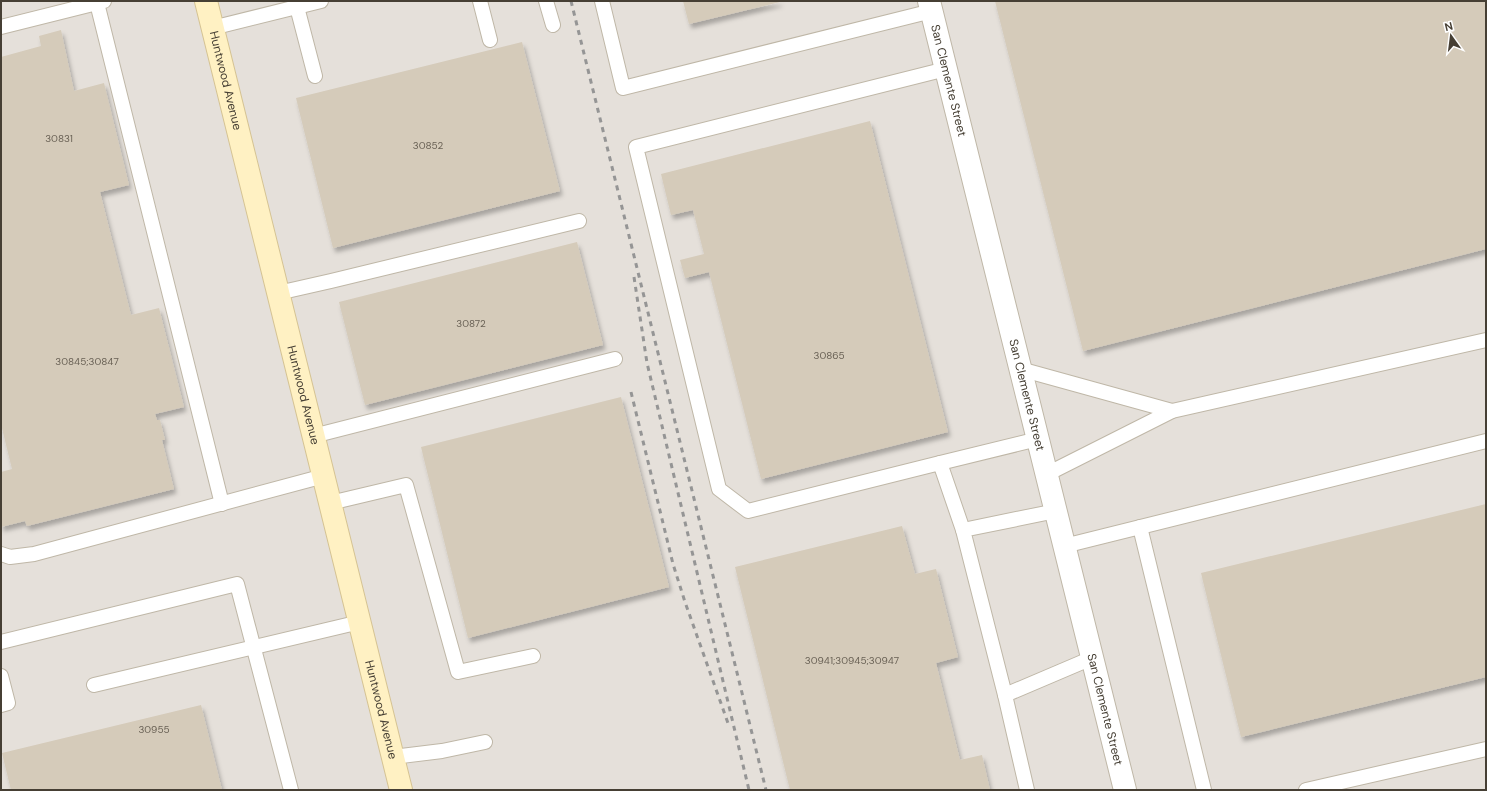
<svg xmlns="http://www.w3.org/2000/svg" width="1487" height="791" viewBox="0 0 1487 791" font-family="'DM Sans',sans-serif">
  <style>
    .industrial { fill: #e5e0da }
    .building { fill: #d5cbba; filter: url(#shadow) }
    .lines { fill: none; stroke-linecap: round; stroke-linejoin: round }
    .lane-casing { stroke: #bfb7a7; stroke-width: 16 }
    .street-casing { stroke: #bfb7a7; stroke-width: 24 }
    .secondary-casing { stroke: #d5c393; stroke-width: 24 }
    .lane { stroke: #fff; stroke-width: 14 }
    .street { stroke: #fff; stroke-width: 22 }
    .secondary { stroke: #fff1c3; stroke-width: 22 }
    .rail { stroke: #959595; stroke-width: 3; stroke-dasharray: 5 5; stroke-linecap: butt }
    .labels { text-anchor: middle; stroke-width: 3.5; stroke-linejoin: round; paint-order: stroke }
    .number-label { font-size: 10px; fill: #6a6256 }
    .street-label { font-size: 12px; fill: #463f34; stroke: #fff }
  </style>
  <defs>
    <filter id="shadow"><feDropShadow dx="2.5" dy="4.5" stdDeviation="2" flood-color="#0004"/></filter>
  </defs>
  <rect width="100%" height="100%" fill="#f3efe5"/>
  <rect class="industrial" x="1" y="1" width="1485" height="789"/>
  <g class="building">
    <path d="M 683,1 L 780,1 L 780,2 L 689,24 Z"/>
    <path d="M 995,1 L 1486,1 L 1486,249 L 1083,351 Z"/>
    <path d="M 61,30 L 74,91 L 104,83 L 129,185 L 100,192 L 131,315 L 159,308 L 184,407 L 155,414 L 157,420 L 160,420 L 165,440 L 162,440 L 174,489 L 27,526 L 25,521 L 1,527 L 1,472 L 12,469 L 1,424 L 1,57 L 41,46 L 39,36 Z"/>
    <path d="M 522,42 L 560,191 L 333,248 L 296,98 Z"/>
    <path d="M 870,121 L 948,432 L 761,479 L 709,272 L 685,278 L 680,260 L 704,254 L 693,210 L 671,215 L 661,174 Z"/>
    <path d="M 577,242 L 603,345 L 365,405 L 339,302 Z"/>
    <path d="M 621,397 L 669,587 L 468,638 L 421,447 Z"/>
    <path d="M 1486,504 L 1486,677 L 1241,737 L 1201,573 Z"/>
    <path d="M 902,526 L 915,574 L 936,569 L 958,657 L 936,663 L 960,760 L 982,755 L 990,790 L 790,790 L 735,567 Z"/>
    <path d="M 201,705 L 222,790 L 11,790 L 2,753 Z"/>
  </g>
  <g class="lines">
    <defs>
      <g id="lane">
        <path d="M 104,1 L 97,3 L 222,504"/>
        <path d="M 480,1 L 490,40"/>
        <path d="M 546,1 L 553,25"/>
        <path d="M 602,1 L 623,88 L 932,11"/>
        <path d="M 297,7 L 315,76"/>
        <path d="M 1,27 L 97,3"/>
        <path d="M 212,28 L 321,1"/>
        <path d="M 946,69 L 636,147 L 719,489 L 748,511 L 940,463 L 963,530"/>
        <path d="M 278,293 L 331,281 L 579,221"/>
        <path d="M 1020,369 L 1172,411"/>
        <path d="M 313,436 L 615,359"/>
        <path d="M 940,463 L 1038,439"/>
        <path d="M 1047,474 L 1172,411 L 1486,340"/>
        <path d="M 330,503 L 406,485 L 458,672 L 533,656"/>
        <path d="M 1140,527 L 1204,790"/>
        <path d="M 1064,546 L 1486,441"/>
        <path d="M 1,554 L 10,557 L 34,554 L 324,476"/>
        <path d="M 1,642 L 237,584 L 291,790"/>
        <path d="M 1,676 L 8,703 L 1,705"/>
        <path d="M 94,685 L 360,622"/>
        <path d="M 1005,695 L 963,530 L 1056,511"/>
        <path d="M 393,757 L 442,751 L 485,742"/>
        <path d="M 1027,790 L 1005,695 L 1092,658"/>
        <path d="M 1306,790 L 1486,749"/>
      </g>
      <g id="street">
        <path id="s1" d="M 929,1 L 1125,790"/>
      </g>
      <g id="secondary">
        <path id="s2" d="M 206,1 L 401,790"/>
      </g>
    </defs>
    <use href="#lane" class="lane-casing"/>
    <use href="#street" class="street-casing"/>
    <use href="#secondary" class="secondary-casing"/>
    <use href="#lane" class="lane"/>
    <use href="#street" class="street"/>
    <use href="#secondary" class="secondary"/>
    <g class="rail">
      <path d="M 571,1 L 766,790"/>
      <path d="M 634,277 L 647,363 L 749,790"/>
      <path d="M 631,392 L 673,564 L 685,602 L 729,726"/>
    </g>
  </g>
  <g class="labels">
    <g class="number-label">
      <text x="59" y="142">30831</text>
      <text x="428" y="149">30852</text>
      <text x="471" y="327">30872</text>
      <text x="829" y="359">30865</text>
      <text x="87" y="365">30845;30847</text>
      <text x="852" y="664">30941;30945;30947</text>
      <text x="154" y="733">30955</text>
    </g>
    <g class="street-label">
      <text dy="4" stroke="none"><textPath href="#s2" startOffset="82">Huntwood Avenue</textPath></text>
      <text dy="4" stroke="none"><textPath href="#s1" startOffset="82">San Clemente Street</textPath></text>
      <text dy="4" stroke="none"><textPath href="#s2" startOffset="406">Huntwood Avenue</textPath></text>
      <text dy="4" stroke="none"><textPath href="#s1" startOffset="406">San Clemente Street</textPath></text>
      <text dy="4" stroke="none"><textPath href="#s2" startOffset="730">Huntwood Avenue</textPath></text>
      <text dy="4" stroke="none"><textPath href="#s1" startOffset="730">San Clemente Street</textPath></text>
    </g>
  </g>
  <rect width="1487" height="791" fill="none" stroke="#463f34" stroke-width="4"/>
  <g transform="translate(1451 36) rotate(346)" stroke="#ffffff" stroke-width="3" paint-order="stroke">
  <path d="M0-3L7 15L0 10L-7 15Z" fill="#463f34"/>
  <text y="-6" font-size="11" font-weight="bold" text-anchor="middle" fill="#463f34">N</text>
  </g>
</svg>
